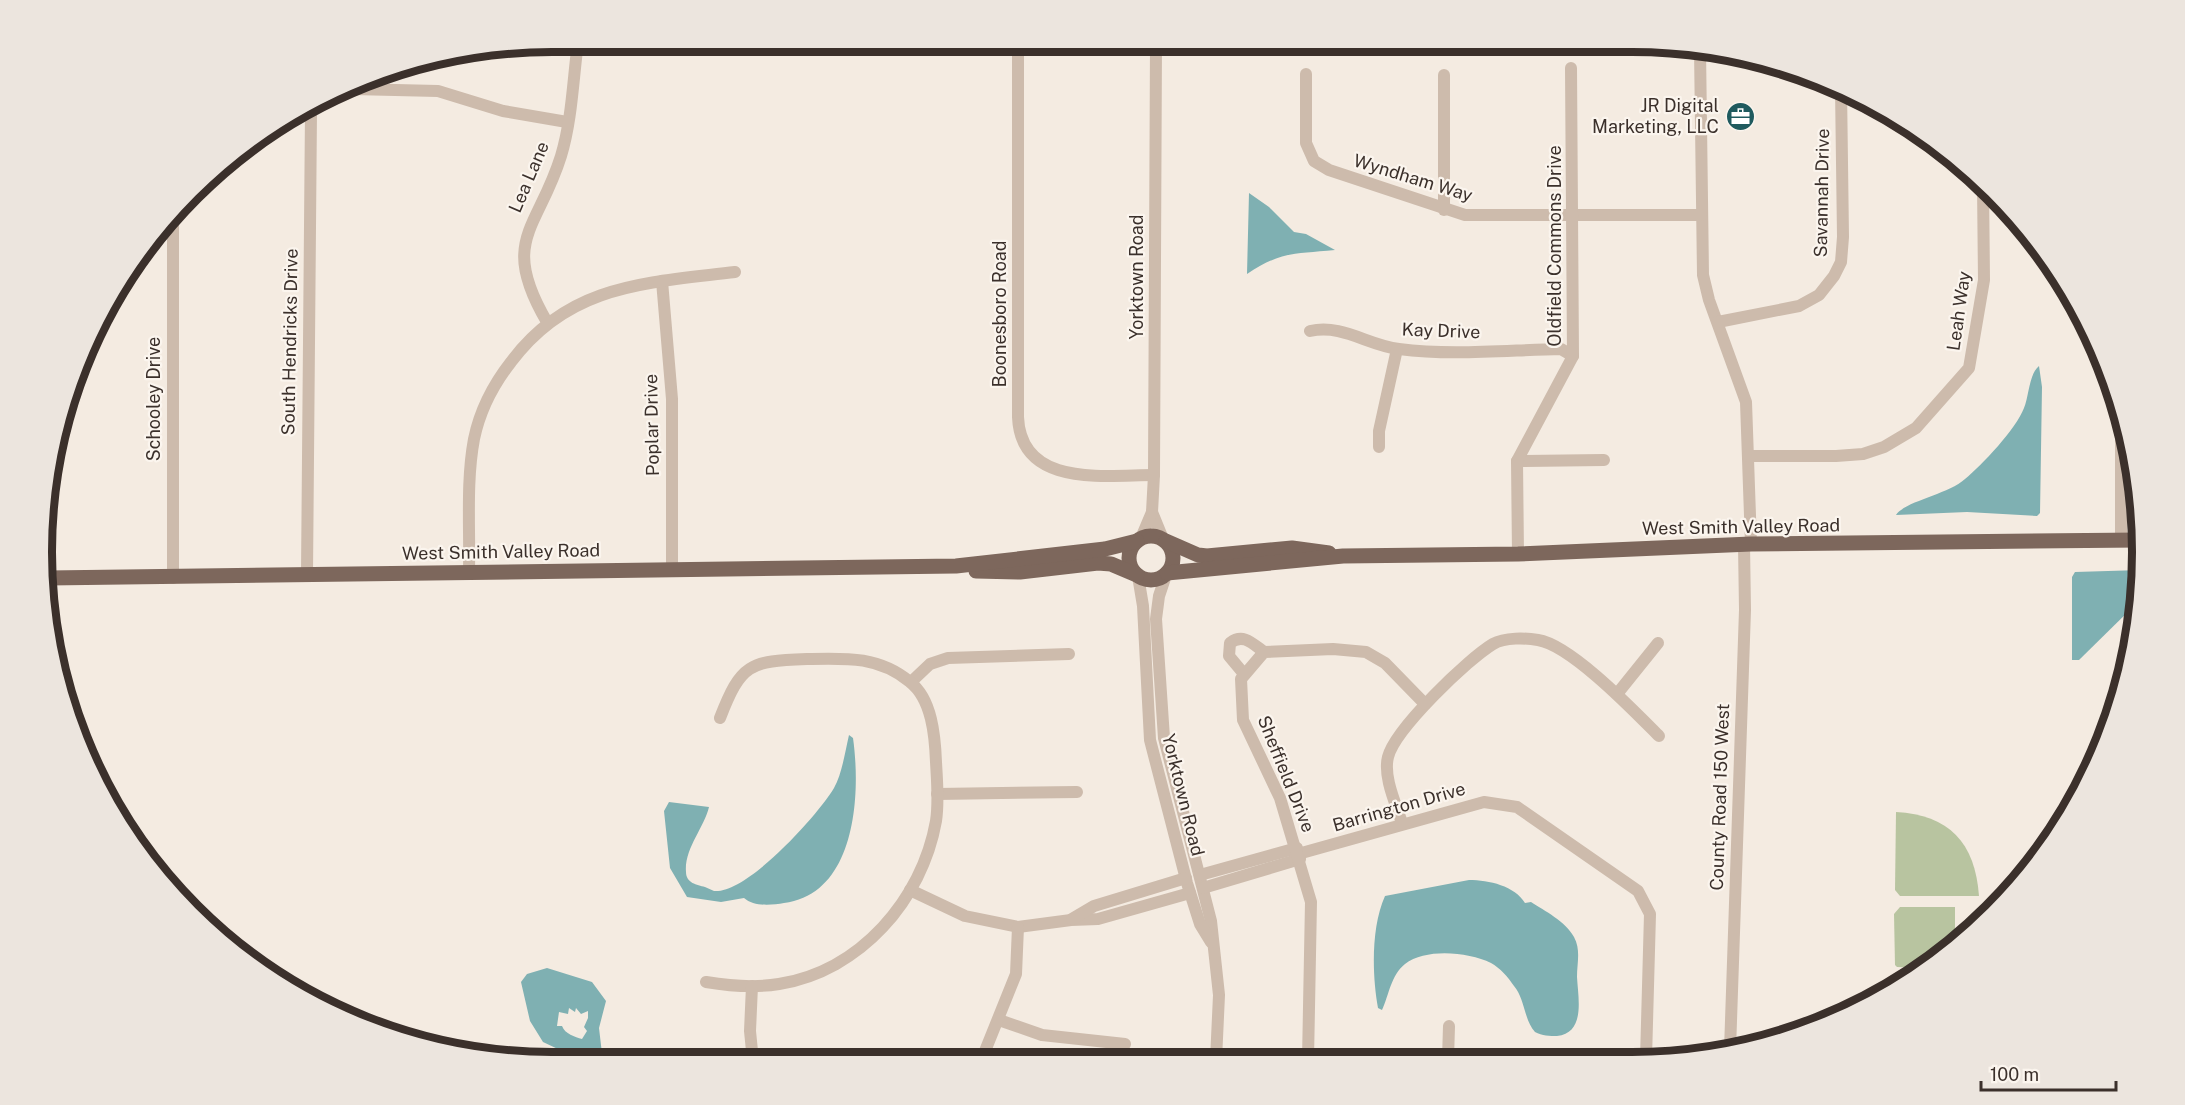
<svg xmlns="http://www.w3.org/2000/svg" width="2185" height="1105" viewBox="0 0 2185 1105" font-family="'Public Sans',sans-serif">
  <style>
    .green { fill: #b8c4a0 }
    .water { fill: #7fb0b2; fill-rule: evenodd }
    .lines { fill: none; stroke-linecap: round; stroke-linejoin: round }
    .minor { stroke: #cdbbac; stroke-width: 12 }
    .major { stroke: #7d675c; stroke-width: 15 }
    .labels { text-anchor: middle; stroke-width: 4.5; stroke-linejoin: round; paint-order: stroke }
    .poi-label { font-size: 18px; fill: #3b302b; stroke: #fbf5ee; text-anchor: end }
    .street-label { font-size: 18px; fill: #3b302b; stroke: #fbf5ee }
    .rim { fill: none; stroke: #3b302b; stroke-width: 8 }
  </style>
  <rect width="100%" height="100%" fill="#f4ebe1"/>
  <g class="green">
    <path d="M 1896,812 C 1949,815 1975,842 1979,896 L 1900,896 L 1895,890 Z"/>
    <path d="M 1900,907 L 1955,907 L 1955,946 C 1934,966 1926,968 1897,967 L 1895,965 L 1894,914 Z"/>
  </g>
  <g class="water">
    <path d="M 1249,193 L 1269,207 L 1294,232 L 1306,234 L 1335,250 C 1296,254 1281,251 1247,274 Z"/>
    <path d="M 2039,366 L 2042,387 L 2040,513 L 2037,516 L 1967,512 L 1896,515 C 1905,501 1947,495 1965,479 C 1982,465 2016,429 2024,408 C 2029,396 2029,374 2039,366 Z"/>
    <path d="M 2141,570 L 2139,601 L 2079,660 L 2072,660 L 2072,577 L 2075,572 Z"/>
    <path d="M 849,735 L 853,738 C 861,794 856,894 784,903 C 772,905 754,907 744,898 L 721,902 L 687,897 L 670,868 L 664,811 L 669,802 L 709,807 C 704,828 684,849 686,872 C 686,883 697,885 705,887 C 708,888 711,890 714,891 C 747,894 818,815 834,788 C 842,774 845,752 849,735 Z"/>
    <path d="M 1469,880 C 1489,880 1515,886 1525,903 L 1531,902 C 1545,911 1565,921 1574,937 C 1581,950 1577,963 1577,977 C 1578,997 1586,1033 1557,1036 C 1550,1036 1542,1036 1535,1032 C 1524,1020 1525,999 1514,986 C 1508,977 1500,968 1491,963 C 1468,952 1426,948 1405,964 C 1391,975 1389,995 1382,1010 L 1378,1008 C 1372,975 1371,927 1385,896 Z"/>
    <path d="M 547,968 L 592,982 L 606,1001 L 599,1028 L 603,1062 L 590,1062 L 588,1054 L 581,1050 L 560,1050 L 543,1042 L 530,1021 L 521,982 L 527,974 ZM 569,1008 L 575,1012 L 576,1008 L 581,1014 L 588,1011 L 588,1018 L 584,1027 L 587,1031 L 582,1039 C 575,1037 565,1034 562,1026 L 557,1026 L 559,1012 L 568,1014 Z"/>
  </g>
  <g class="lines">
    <g class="minor">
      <path d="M 1018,42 L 1018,417 C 1021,488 1104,475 1154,475"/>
      <path d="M 1700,49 L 1703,275 L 1709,300 L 1746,402 L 1751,544"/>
      <path d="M 1306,74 L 1306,143 L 1314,161 L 1329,170 L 1465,215 L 1701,215"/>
      <path d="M 352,89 L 438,91 L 503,111 L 567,122"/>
      <path d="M 1444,210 L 1444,75"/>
      <path d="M 662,281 L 672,399 L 672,568"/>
      <path d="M 547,322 C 499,240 538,230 561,156 C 572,120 573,79 578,42"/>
      <path d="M 1718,322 L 1799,306 L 1819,295 L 1834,276 L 1841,262 L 1843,237 L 1841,88"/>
      <path d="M 1310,331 C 1343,324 1367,345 1399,349 C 1452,356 1508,350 1561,349 L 1573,356"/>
      <path d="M 2121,410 L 2121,540"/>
      <path d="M 1379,447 L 1379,431 L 1397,349"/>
      <path d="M 1748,456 L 1836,456 L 1863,454 L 1884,447 L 1916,428 L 1969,368 L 1984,280 L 1983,185"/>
      <path d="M 1517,461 L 1604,460"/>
      <path d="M 1152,512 L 1163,539"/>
      <path d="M 1141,538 L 1152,512 L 1154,475 L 1156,43"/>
      <path d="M 1518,554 L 1517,461 L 1573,356 L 1571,68"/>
      <path d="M 469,571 C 470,528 466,482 474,439 C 480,410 493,385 511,362 C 569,284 646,283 735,272"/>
      <path d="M 307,574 L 311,111"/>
      <path d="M 1166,575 L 1159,596 L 1156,619 L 1164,738 L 1211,921 L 1219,995 L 1216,1060"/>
      <path d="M 1138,576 L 1143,606 L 1150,740 L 1187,883 L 1200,924 L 1211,942"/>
      <path d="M 173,578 L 173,221"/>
      <path d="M 1244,674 L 1229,656 L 1230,643 C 1243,633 1252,643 1264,652"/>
      <path d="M 911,682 L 930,664 L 948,658 L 1069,654"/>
      <path d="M 1617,694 L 1658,643"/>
      <path d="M 937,794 L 1077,792"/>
      <path d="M 1402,823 C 1396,804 1383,777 1388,757 C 1395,729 1468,659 1493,644 C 1505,637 1526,638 1538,640 C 1571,645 1635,712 1659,736"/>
      <path d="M 1298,854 L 1484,802 L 1517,807 L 1638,891 L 1650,914 L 1646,1059"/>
      <path d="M 1200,875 L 1297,848"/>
      <path d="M 1203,888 L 1300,859"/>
      <path d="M 910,890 L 965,916 L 1018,927 L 1071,920 L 1098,919 L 1190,893"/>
      <path d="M 1072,919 L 1094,906 L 1186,878"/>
      <path d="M 706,982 C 730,986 755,988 779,984 C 860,971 922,900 936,821 C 939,802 937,781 936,762 C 935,736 932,699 910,682 C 879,656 845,658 807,659 C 749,661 741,664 720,718"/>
      <path d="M 752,986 L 750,1031 L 753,1061"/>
      <path d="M 999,1020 L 1042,1035 L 1125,1044"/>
      <path d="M 1730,1050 L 1745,610 L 1744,545"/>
      <path d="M 1448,1059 L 1449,1026"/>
      <path d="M 1308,1060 L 1311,902 L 1280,798 L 1243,720 L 1241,679 L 1264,652 L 1333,649 L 1366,652 L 1385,663 L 1425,704"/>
      <path d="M 981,1061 L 1016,974 L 1018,927"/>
    </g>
    <g class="major">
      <circle cx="1151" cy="558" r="22"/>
      <path d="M 1166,541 L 1198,555 L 1207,556 L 1292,548 L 1329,553"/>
      <path d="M 976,571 L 1020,572 L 1098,563 L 1111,564 L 1137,575"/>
      <path d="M 1167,573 L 1343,556 L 1518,554 L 1751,544 L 2140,540"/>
      <path d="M 48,578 L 956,566 L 1105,549 L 1137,541"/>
    </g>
  </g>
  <defs>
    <symbol id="office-disc" viewBox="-11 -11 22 22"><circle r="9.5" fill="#1f5a5e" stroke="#fbf5ee"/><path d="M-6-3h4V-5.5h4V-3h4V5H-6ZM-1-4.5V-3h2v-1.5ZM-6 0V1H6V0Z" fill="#fff"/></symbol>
  </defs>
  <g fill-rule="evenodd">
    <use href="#office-disc" x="1724" y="100" width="33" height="33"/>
  </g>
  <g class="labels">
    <g class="poi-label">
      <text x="1719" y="112">JR Digital<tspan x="1719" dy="21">Marketing, LLC</tspan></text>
    </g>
    <g class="street-label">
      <text transform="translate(529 177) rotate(-67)" y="6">Lea Lane</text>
      <text transform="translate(1413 178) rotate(17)" y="6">Wyndham Way</text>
      <text transform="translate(1822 193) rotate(-89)" y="6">Savannah Drive</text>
      <text transform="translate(1555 246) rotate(-90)" y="6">Oldfield Commons Drive</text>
      <text transform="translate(1137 277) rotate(-90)" y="6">Yorktown Road</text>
      <text transform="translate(1959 311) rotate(-82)" y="6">Leah Way</text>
      <text transform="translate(1000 314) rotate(-90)" y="6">Boonesboro Road</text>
      <text transform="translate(1441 331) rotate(2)" y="6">Kay Drive</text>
      <text transform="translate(290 342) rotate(-89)" y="6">South Hendricks Drive</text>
      <text transform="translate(154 399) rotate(-90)" y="6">Schooley Drive</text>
      <text transform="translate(652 425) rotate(-91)" y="6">Poplar Drive</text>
      <text transform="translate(1741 527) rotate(-1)" y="6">West Smith Valley Road</text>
      <text transform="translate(501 552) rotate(-1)" y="6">West Smith Valley Road</text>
      <text transform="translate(1286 774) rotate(68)" y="6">Sheffield Drive</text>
      <text transform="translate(1183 795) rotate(76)" y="6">Yorktown Road</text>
      <text transform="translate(1720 797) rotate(-88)" y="6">County Road 150 West</text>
      <text transform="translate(1399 807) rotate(-16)" y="6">Barrington Drive</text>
    </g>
  </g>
  <path d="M0 0H2185V1105H0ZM552 52H1632A500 500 0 0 1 2132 552V552A500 500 0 0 1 1632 1052H552A500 500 0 0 1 52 552V552A500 500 0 0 1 552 52Z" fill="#ece5de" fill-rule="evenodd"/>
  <path class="rim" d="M552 52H1632A500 500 0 0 1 2132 552V552A500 500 0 0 1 1632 1052H552A500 500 0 0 1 52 552V552A500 500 0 0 1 552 52Z"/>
  <path d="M1981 1081v9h135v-9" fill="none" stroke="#3b302b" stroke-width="3"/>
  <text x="1990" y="1081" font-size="18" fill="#3b302b" stroke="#fbf5ee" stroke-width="4.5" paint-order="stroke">100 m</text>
</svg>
